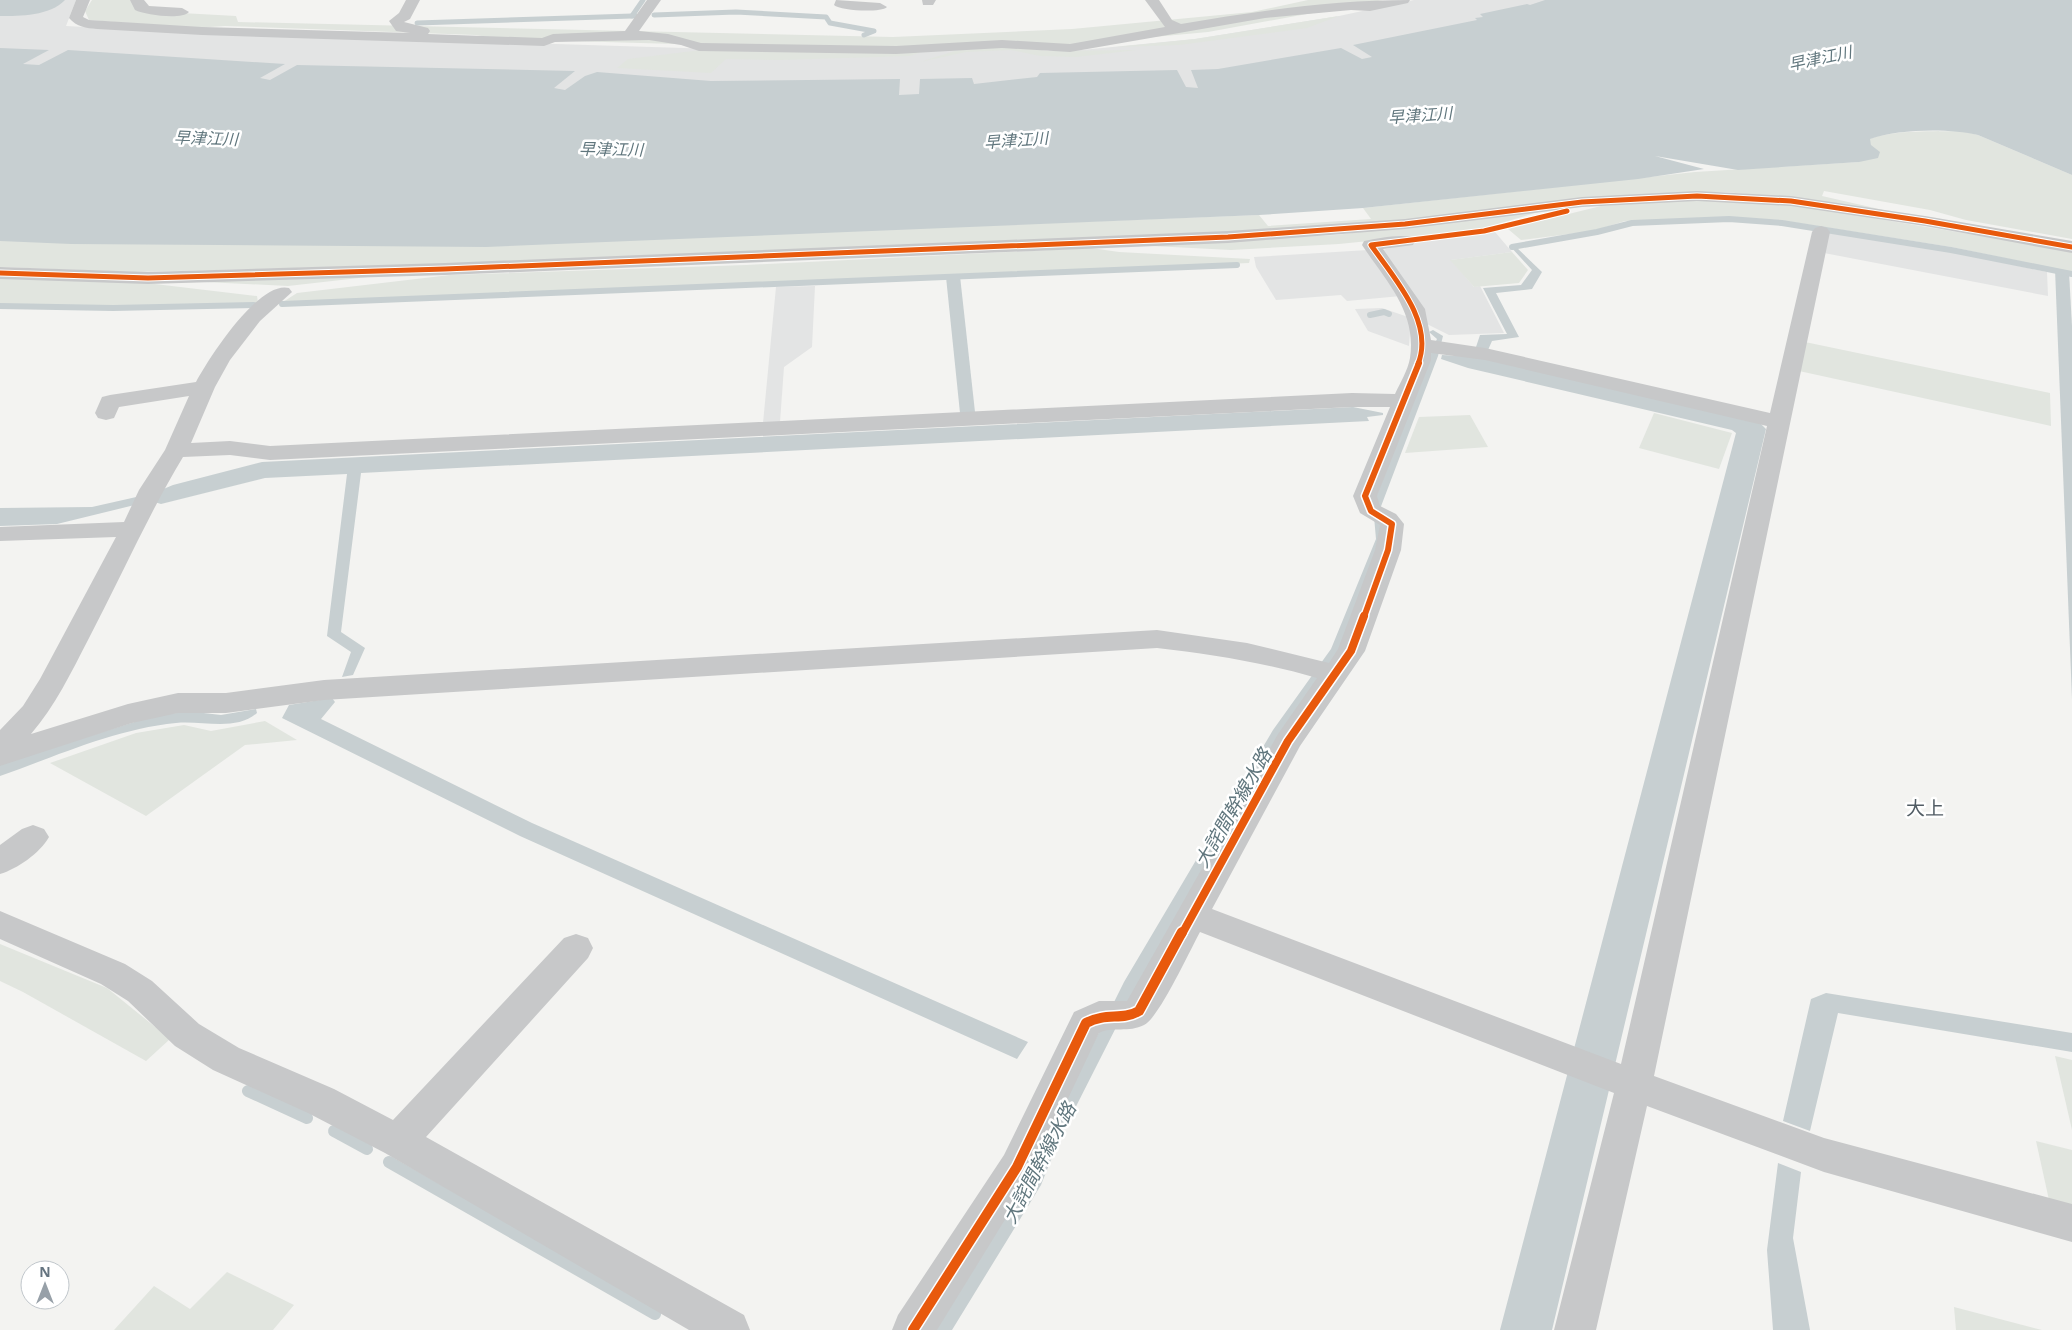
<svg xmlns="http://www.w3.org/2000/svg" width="2072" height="1330" viewBox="0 0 2072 1330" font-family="'Noto Sans','Noto Sans JP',sans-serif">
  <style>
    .built { fill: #e3e4e4 }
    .green { fill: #e1e5df }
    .water { fill: #c7cfd1 }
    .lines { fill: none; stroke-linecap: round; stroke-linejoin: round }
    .stream-far2 { stroke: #c7cfd1; stroke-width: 5 }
    .stream-far1 { stroke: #c7cfd1; stroke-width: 6 }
    .stream { stroke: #c7cfd1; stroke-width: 12 }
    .minor { fill: #c7c8c9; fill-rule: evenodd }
    .cycleway-far3-casing { stroke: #fff; stroke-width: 7 }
    .cycleway-far2-casing { stroke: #fff; stroke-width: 9 }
    .cycleway-far1-casing { stroke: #fff; stroke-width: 11 }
    .cycleway-casing { stroke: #fff; stroke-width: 13 }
    .cycleway-far3 { stroke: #e8590c; stroke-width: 5 }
    .cycleway-far2 { stroke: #e8590c; stroke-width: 6 }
    .cycleway-far1 { stroke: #e8590c; stroke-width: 8 }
    .cycleway { stroke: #e8590c; stroke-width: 10 }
    .labels { text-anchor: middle; stroke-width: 5; stroke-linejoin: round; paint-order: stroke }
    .far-water-label { font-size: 16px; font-style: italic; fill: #60767d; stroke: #fff }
    .water-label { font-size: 19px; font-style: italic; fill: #60767d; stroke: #fff }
    .neighbourhood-label { font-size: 19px; fill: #525d65; stroke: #fff }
  </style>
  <rect width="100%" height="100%" fill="#f3f3f1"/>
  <g class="built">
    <path d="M 0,0 L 76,0 L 66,26 L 196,33 L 813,52 L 1010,46 L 1047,51 L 1071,51 L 1195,39 L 1339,16 L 1414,0 L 1913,0 L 1527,96 L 0,121 Z"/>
    <path d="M 1829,231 L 1953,252 L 2047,272 L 2048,296 L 1824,253 Z"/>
    <path d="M 1495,232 L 1512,252 L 1451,260 L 1474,287 L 1480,286 L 1504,333 L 1449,335 L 1427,324 L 1379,251 L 1420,240 Z"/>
    <path d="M 1368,250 L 1401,296 L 1347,301 L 1341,295 L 1276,300 L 1256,267 L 1254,257 Z"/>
    <path d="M 815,286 L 812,347 L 784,367 L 780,422 L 763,423 L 776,287 Z"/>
    <path d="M 1382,308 L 1411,318 L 1409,346 L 1368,331 L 1355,309 Z"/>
  </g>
  <g class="green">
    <path d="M 92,0 L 132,0 L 145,11 L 236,16 L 238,22 L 893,37 L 1072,29 L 1252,12 L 1308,0 L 1383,0 L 1208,32 L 1056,46 L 819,48 L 500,39 L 476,35 L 225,26 L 195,28 L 89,20 L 85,11 Z"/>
    <path d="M 1339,16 L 1307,28 L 1179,45 L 1116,47 L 1195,39 Z"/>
    <path d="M 1010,46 L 1047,51 L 1137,50 L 1076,57 L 1040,56 L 1011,50 L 966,52 L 920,62 L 964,48 Z"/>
    <path d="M 709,49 L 928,50 L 910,56 L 780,60 L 726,59 L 711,73 L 617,68 L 628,59 Z"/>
    <path d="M 1962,131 L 1978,135 L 2072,175 L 2072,239 L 1966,220 L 1930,210 L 1824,191 L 1822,196 L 1892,212 L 1779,197 L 1725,192 L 1665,193 L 1373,224 L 1235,233 L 494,263 L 135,272 L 0,267 L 0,232 L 870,230 L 1259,215 L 1268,226 L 1371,219 L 1363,208 L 1695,172 L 1859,162 L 1871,145 L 1869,139 C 1898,129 1932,132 1962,131 Z"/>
    <path d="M 1691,200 L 1782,203 L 2072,251 L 2072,272 L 1951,247 L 1779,220 L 1729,217 L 1625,221 L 1593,231 L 1521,240 L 1508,229 L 1601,206 Z"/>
    <path d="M 1549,209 L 1477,230 L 1339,244 L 1231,250 L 1133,245 L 1336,235 Z"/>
    <path d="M 1091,248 L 1119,252 L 1250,259 L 1249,263 L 283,302 L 297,293 L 450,275 L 746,265 Z"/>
    <path d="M 1512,252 L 1528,270 L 1519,283 L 1474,287 L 1450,260 Z"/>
    <path d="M 394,274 L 288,286 L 184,281 Z"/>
    <path d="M 0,278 L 138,282 L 257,296 L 258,303 L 115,306 L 0,304 Z"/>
    <path d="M 1805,342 L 2050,393 L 2051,426 L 1799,371 Z"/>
    <path d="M 1654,413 L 1732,433 L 1719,469 L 1639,448 Z"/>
    <path d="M 1470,415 L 1488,447 L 1405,453 L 1419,417 Z"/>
    <path d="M 265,721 L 297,740 L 245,745 L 146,816 L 50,763 L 136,733 L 184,725 L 211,731 Z"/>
    <path d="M 0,944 L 107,988 L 170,1039 L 146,1061 L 23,992 L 0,981 Z"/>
    <path d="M 2055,1056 L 2072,1060 L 2072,1130 Z"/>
    <path d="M 2036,1141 L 2072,1150 L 2072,1206 L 2049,1200 Z"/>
    <path d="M 227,1272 L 294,1305 L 273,1330 L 114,1330 L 154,1286 L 190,1309 Z"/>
    <path d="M 1954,1307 L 2042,1330 L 1956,1330 Z"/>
  </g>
  <g class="water">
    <path d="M 0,0 L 65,0 C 50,16 20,16 0,16 Z"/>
    <path d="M 1545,0 L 2072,0 L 2072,175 L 1978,135 C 1949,128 1898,129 1870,139 L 1871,145 L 1880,152 L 1878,158 L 1859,162 L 1738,170 L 1655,156 L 1704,169 L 1638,179 L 1363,208 L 1259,215 L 486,247 L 71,244 L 0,241 L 0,48 L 49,50 L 23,64 L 39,65 L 68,50 L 285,64 L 260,78 L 270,80 L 297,65 L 575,71 L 554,88 L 565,90 L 585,76 L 597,72 L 711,81 L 900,79 L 899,95 L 919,94 L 920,79 L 972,78 L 974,84 L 1037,77 L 1040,73 L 1177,70 L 1186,87 L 1198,88 L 1191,70 L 1218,69 L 1341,48 L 1362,59 L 1372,57 L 1353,45 L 1477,20 L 1475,18 L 1483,17 L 1480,14 L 1527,4 L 1530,5 Z"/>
    <path d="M 1514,245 L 1542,272 L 1532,289 L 1496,293 L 1519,337 L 1492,341 L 1488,350 L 1476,347 L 1480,335 L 1507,334 L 1483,288 L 1521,285 L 1532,270 L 1510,246 Z"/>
    <path d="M 2055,269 L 2069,272 L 2072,326 L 2072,699 Z"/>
    <path d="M 960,276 L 975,412 L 960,413 L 946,277 Z"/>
    <path d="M 1433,330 L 1443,336 L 1438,356 L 1380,509 L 1382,542 L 1339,651 L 1137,986 L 1058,1142 L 1041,1185 L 952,1330 L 934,1330 L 1027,1177 L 1124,982 L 1273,730 L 1331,649 L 1376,539 L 1373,505 L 1435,343 L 1437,339 L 1429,332 Z"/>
    <path d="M 1442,355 L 1477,357 L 1760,423 L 1766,429 L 1552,1330 L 1500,1330 L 1736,433 L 1732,430 L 1468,368 L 1441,359 Z"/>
    <path d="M 1353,407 L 1383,413 L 1383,415 L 1367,417 L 1369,421 L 361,473 L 341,632 L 365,648 L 353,675 L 342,677 L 351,652 L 327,636 L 347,474 L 265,478 L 161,504 L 151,501 L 57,524 L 0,526 L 0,508 L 92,507 L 154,493 L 173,485 L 262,462 Z"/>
    <path d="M 332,698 L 335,702 L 321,719 L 532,823 L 1028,1042 L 1017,1059 L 520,836 L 282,718 L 289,705 Z"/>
    <path d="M 256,709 L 257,713 C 236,732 201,720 176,723 C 115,729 57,756 0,776 L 0,764 L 160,714 L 195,712 L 221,715 Z"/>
    <path d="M 1826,993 L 2072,1033 L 2072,1052 L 1838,1013 L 1810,1131 L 1783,1121 L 1811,999 Z"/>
    <path d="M 1778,1163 L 1801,1172 L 1793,1238 L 1810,1330 L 1773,1330 L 1767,1250 Z"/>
  </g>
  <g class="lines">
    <g class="stream-far2">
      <path d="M 654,15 L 736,12 L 826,17 L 830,23 L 874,31 L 864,35"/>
      <path d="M 636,16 L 632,16 L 643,0"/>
      <path d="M 417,23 L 632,16"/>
    </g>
    <g class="stream-far1">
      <path d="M 1512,247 L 1597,232 L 1632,223 L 1729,219 L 1782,223 L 1951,250 L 2072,274"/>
      <path d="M 282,304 L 1237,265"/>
      <path d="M 0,306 L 113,308 L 254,305"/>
      <path d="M 1370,315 L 1384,312 L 1389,314"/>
    </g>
    <g class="stream">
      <path d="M 248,1091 L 307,1118"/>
      <path d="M 334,1131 L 367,1149"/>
      <path d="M 389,1162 L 655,1314"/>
    </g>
    <g class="minor">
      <path d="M 76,0 L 90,0 L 83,17 L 89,20 L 202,27 L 410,33 L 396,31 L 389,21 L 399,13 L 406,0 L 420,0 L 410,19 L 404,22 L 428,28 L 430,31 L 428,34 L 542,38 L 553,34 L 625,31 L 647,0 L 661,0 L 639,31 L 668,34 L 701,43 L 896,46 L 1002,40 L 1070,44 L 1165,27 L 1145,0 L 1159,0 L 1172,20 L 1181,24 C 1257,11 1333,0 1410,0 L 1408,3 L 1370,11 L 1351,10 L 1265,18 L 1070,52 L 1002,48 L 896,54 L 699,51 L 681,45 L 649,40 L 555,42 L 544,46 L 202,35 L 97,29 C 86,28 77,27 69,18 Z"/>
      <path d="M 130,0 L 144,0 L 149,6 L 182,8 L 189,12 C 182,20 145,15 135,10 Z"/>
      <path d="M 836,0 L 880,3 L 887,7 C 881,13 840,11 834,5 Z"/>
      <path d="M 922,0 L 936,0 L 933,5 L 923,5 Z"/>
      <path d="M 1697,191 L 1791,196 L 1925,216 L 2072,241 L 2072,253 L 1925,226 L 1791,206 L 1697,201 L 1582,207 L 1405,229 L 1228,243 L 445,275 L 148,284 L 0,279 L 0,267 L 148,272 L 445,263 L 1228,231 L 1405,219 L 1582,197 Z"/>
      <path d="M 1821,226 L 1827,228 L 1830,232 L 1654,1076 L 1824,1138 L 2072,1204 L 2072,1242 L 1824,1172 L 1647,1106 L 1596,1330 L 1554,1330 L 1614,1093 L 1200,932 C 1190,950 1159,1018 1144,1025 C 1129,1033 1112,1026 1099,1033 L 1030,1179 L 937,1330 L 892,1330 L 898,1315 L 1004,1155 L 1074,1012 L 1099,1001 L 1127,1001 L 1278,734 L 1317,678 C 1265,663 1211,654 1157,648 L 324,700 L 226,713 L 178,713 L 132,723 L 0,766 L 0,730 L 23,706 L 40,679 L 116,537 L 0,541 L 0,527 L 124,522 L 139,490 L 165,450 L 189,396 L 119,407 L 114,418 L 106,420 L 98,418 L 95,413 L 102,397 L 110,395 L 196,382 C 209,358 259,280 289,288 L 292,292 L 260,321 L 230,360 L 215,387 L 191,443 L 230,441 L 270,446 L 1352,393 L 1395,394 C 1400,383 1408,370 1410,358 C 1417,312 1386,281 1362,245 L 1364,241 C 1379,238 1398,234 1413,237 L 1415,241 L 1413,245 L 1383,249 L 1425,309 L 1431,340 L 1485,348 L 1770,413 L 1812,232 L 1815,228 ZM 1431,353 L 1485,360 L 1767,426 L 1621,1064 L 1212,909 L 1300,746 L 1365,651 L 1401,550 L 1404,524 L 1396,514 L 1380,506 L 1377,496 L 1431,360 ZM 1352,407 L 1390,407 L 1353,496 L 1360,513 L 1380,525 L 1375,550 L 1338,649 L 1329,663 L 1247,643 L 1157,630 L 324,680 L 226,693 L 178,693 L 128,704 L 31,734 C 55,706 71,673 88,640 C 120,579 148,515 183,457 L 230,455 L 270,460 Z"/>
      <path d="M 33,825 L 44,829 L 49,837 C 40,853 17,869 0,874 L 0,845 L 22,829 Z"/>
      <path d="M 0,911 L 125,964 L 152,981 L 199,1024 L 239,1048 L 334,1089 L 393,1120 L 564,938 L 576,934 L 588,938 L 593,948 L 588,958 L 426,1137 L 744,1315 L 750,1330 L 689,1330 L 385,1153 L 308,1113 L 213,1070 L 175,1046 L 128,1001 L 101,984 L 0,939 Z"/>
    </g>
    <defs>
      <g id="cycleway-far3">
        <path d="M 0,273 L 148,278 L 445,269 L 1228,237 L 1405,224 L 1582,202 L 1697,196 L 1791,201 L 1925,221 L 2072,247"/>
        <path d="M 1418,364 C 1435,322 1393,277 1371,245 L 1484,231 L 1567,211"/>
      </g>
      <path id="cycleway-far2" d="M 1364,617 L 1388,550 L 1392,524 L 1371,511 L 1365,496 L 1419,363"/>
      <path id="cycleway-far1" d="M 1182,934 L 1288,741 L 1351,651 L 1364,616"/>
      <path id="cycleway" d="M 913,1330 L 1017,1167 L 1086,1023 C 1107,1012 1121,1021 1139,1011 L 1182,932"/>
    </defs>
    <use href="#cycleway-far3" class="cycleway-far3-casing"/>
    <use href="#cycleway-far2" class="cycleway-far2-casing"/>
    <use href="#cycleway-far1" class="cycleway-far1-casing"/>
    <use href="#cycleway" class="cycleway-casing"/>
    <use href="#cycleway-far3" class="cycleway-far3"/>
    <use href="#cycleway-far2" class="cycleway-far2"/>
    <use href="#cycleway-far1" class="cycleway-far1"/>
    <use href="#cycleway" class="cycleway"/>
  </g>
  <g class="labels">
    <g class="far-water-label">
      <text transform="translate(1820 58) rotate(-12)" y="6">早津江川</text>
      <text transform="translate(1420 115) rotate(-4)" y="6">早津江川</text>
      <text transform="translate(206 138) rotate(2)" y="6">早津江川</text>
      <text transform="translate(1016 140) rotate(-4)" y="6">早津江川</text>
      <text transform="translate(611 149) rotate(1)" y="6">早津江川</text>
    </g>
    <g class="water-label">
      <text transform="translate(1233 808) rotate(-60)" y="7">大詫間幹線水路</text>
      <text transform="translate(1039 1163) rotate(-62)" y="7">大詫間幹線水路</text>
    </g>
    <g class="neighbourhood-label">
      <text x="1925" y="815">大上</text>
    </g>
  </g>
  <g transform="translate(45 1285)"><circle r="24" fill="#ffffff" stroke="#c1c7cc"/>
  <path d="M0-4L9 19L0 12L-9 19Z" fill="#97a0a8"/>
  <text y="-8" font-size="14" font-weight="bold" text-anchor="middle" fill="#657480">N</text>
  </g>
</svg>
